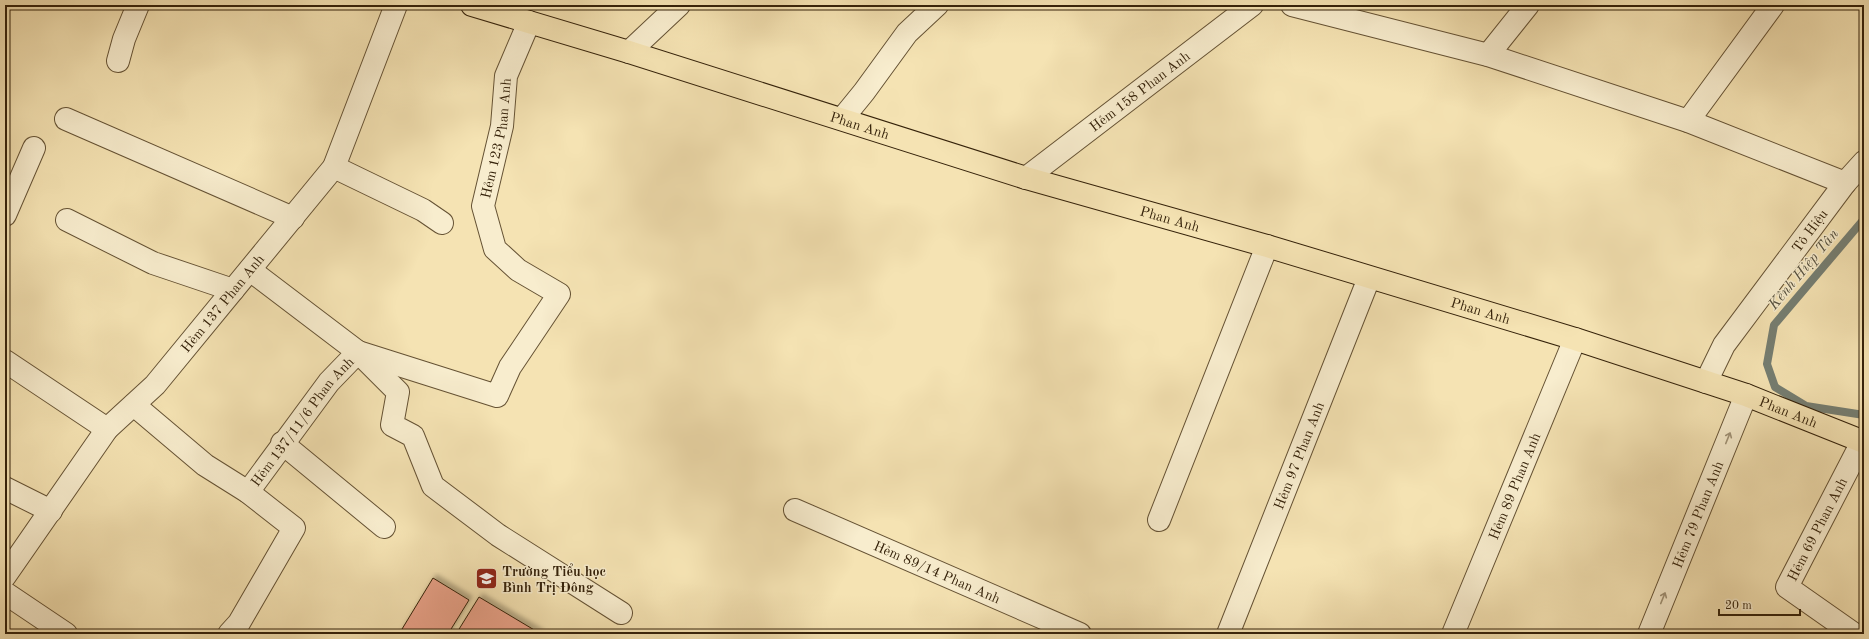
<svg xmlns="http://www.w3.org/2000/svg" width="1869" height="639" viewBox="0 0 1869 639" font-family="'Old Standard TT',serif">
  <style>
    .lines { fill: none; stroke-linecap: round; stroke-linejoin: round }
    .stream { stroke: #757e72; stroke-width: 8 }
    .building { fill: #e9a289; stroke: #35220a; filter: url(#shadow) }
    .minor-casing { stroke: #655234; stroke-width: 24 }
    .major-casing { stroke: #35220a; stroke-width: 24 }
    .minor { stroke: #f8edce; stroke-width: 22 }
    .major { stroke: #f5e3b3; stroke-width: 22 }
    .oneway { stroke: #a09276 }
    .labels { text-anchor: middle; stroke-width: 3; stroke-linejoin: round; paint-order: stroke }
    .street-label { font-size: 14px; fill: #35220a; stroke: #f8edce }
    .poi-label { font-size: 14px; font-weight: bold; fill: #35220a; stroke: #f8edce; text-anchor: start }
    .water-label { font-size: 15px; font-style: italic; fill: #55503e; stroke: #f8edce }
  </style>
  <defs>
    <filter id="shadow"><feDropShadow dx="3.5" dy="-3.5" stdDeviation="2" flood-color="#0004"/></filter>
  </defs>
  <rect width="100%" height="100%" fill="#f5e3b3"/>
  <filter id="stains"><feTurbulence type="fractalNoise" baseFrequency=".005" numOctaves="4"/><feColorMatrix values="0 0 0 0 .2 0 0 0 0 .09 0 0 0 0 .02 0 0 0 .5 -.17"/></filter>
  <radialGradient id="worn" r=".72"><stop offset=".6" stop-color="#630" stop-opacity="0"/><stop offset="1" stop-color="#630" stop-opacity=".3"/></radialGradient>
  <g class="lines">
    <path class="stream" d="M 1864,219 L 1774,325 L 1767,364 L 1775,387 L 1806,406 L 1864,415"/>
  </g>
  <g class="building">
    <path d="M 433,578 L 469,600 L 448,634 L 399,634 Z"/>
    <path d="M 479,597 L 541,634 L 456,634 Z"/>
  </g>
  <g class="lines">
    <defs>
      <g id="minor">
        <path d="M 1292,5 L 1488,55 L 1688,121 L 1845,183"/>
        <path d="M 629,52 L 679,5"/>
        <path d="M 1488,55 L 1528,5"/>
        <path d="M 118,61 L 124,39 L 138,5"/>
        <path d="M 66,119 L 293,218"/>
        <path d="M 842,119 L 864,92 L 907,33 L 937,5"/>
        <path d="M 1688,121 L 1773,5"/>
        <path d="M 334,167 L 423,210 L 442,223"/>
        <path id="s1" d="M 1026,178 L 1252,5"/>
        <path d="M 5,215 L 34,148"/>
        <path d="M 67,220 L 153,263 L 233,290"/>
        <path d="M 250,270 L 358,352 L 398,392 L 392,425 L 413,436 L 433,486 L 498,535 L 621,613"/>
        <path id="s2" d="M 358,352 L 497,396 L 510,367 L 559,294 L 518,270 L 495,249 L 483,206 L 502,126 L 506,76 L 529,22"/>
        <path d="M 5,361 L 107,429"/>
        <path id="s3" d="M 1706,382 L 1724,345 L 1845,183 L 1864,162"/>
        <path d="M 134,405 L 205,465 L 248,492 L 294,528 L 239,623 L 229,634"/>
        <path d="M 282,443 L 384,527"/>
        <path d="M 5,488 L 51,511"/>
        <path id="s4" d="M 248,492 L 329,382 L 358,352"/>
        <path id="s5" d="M 795,510 L 1080,634"/>
        <path d="M 1159,520 L 1267,246"/>
        <path id="s6" d="M 5,576 L 107,429 L 155,385 L 334,167 L 396,5"/>
        <path d="M 5,593 L 66,634"/>
        <path id="s7" d="M 1228,634 L 1369,278"/>
        <path id="s8" d="M 1453,634 L 1575,339"/>
        <path id="s9" d="M 1649,634 L 1746,395"/>
        <path id="s10" d="M 1854,634 L 1787,587 L 1862,442"/>
      </g>
      <g id="major">
        <path id="s11" d="M 472,5 L 629,52 L 1026,178 L 1267,246 L 1575,339 L 1746,395 L 1864,442"/>
      </g>
    </defs>
    <use href="#minor" class="minor-casing"/>
    <use href="#major" class="major-casing"/>
    <use href="#minor" class="minor"/>
    <use href="#major" class="major"/>
  </g>
  <defs><path id="oneway-shaft" d="M-6 0H5M1.5-3L5.5 0L1.5 3" fill="none" stroke-width="1.6" stroke-linecap="round" stroke-linejoin="round"/></defs>
  <g class="oneway">
    <use href="#oneway-shaft" transform="translate(1728 438) rotate(-68)"/>
    <use href="#oneway-shaft" transform="translate(1663 598) rotate(-68)"/>
  </g>
  <defs>
    <symbol id="school-square" viewBox="-11 -11 22 22"><rect x="-9" y="-9" width="18" height="18" rx="4" fill="#8f2418" stroke="#f8edce"/><path d="M0-5L7-2L0 1L-7-2ZM-4 1L0 2.5L4 1V4Q0 6-4 4Z" fill="#fff"/></symbol>
  </defs>
  <g fill-rule="evenodd">
    <use href="#school-square" x="474" y="566" width="25" height="25"/>
  </g>
  <g class="labels">
    <g class="street-label">
      <text dy="5" stroke="none"><textPath href="#s1" startOffset="143">Hẻm 158 Phan Anh</textPath></text>
      <text dy="5" stroke="none"><textPath href="#s11" startOffset="406">Phan Anh</textPath></text>
      <text dy="5" stroke="none"><textPath href="#s2" startOffset="458">Hẻm 123 Phan Anh</textPath></text>
      <text dy="5" stroke="none"><textPath href="#s11" startOffset="730">Phan Anh</textPath></text>
      <text dy="5" stroke="none"><textPath href="#s3" startOffset="184">Tô Hiệu</textPath></text>
      <text dy="5" stroke="none"><textPath href="#s6" startOffset="350">Hẻm 137 Phan Anh</textPath></text>
      <text dy="5" stroke="none"><textPath href="#s11" startOffset="1054">Phan Anh</textPath></text>
      <text dy="5" stroke="none"><textPath href="#s11" startOffset="1378">Phan Anh</textPath></text>
      <text dy="5" stroke="none"><textPath href="#s4" startOffset="89">Hẻm 137/11/6 Phan Anh</textPath></text>
      <text dy="5" stroke="none"><textPath href="#s7" startOffset="192">Hẻm 97 Phan Anh</textPath></text>
      <text dy="5" stroke="none"><textPath href="#s8" startOffset="160">Hẻm 89 Phan Anh</textPath></text>
      <text dy="5" stroke="none"><textPath href="#s9" startOffset="129">Hẻm 79 Phan Anh</textPath></text>
      <text dy="5" stroke="none"><textPath href="#s10" startOffset="147">Hẻm 69 Phan Anh</textPath></text>
      <text dy="5" stroke="none"><textPath href="#s5" startOffset="155">Hẻm 89/14 Phan Anh</textPath></text>
    </g>
    <g class="poi-label">
      <text x="502" y="576">Trường Tiểu học<tspan x="502" dy="16">Bình Trị Đông</tspan></text>
    </g>
    <g class="water-label">
      <text transform="translate(1803 269) rotate(-50)" y="5">Kênh Hiệp Tân</text>
    </g>
  </g>
  <rect width="1869" height="639" fill="none" stroke="#f5e3b3" stroke-width="20"/>
  <rect x="6" y="6" width="1857" height="627" fill="none" stroke="#35220a" stroke-width="2"/>
  <rect x="10" y="10" width="1849" height="619" fill="none" stroke="#35220a"/>
  <path d="M1719 609v6h81v-6" fill="none" stroke="#35220a" stroke-width="2"/>
  <text x="1725" y="609" font-size="12" fill="#35220a" stroke="#f8edce" stroke-width="3" paint-order="stroke">20 m</text>
  <rect width="100%" height="100%" filter="url(#stains)"/>
  <rect width="100%" height="100%" fill="url(#worn)"/>
</svg>
